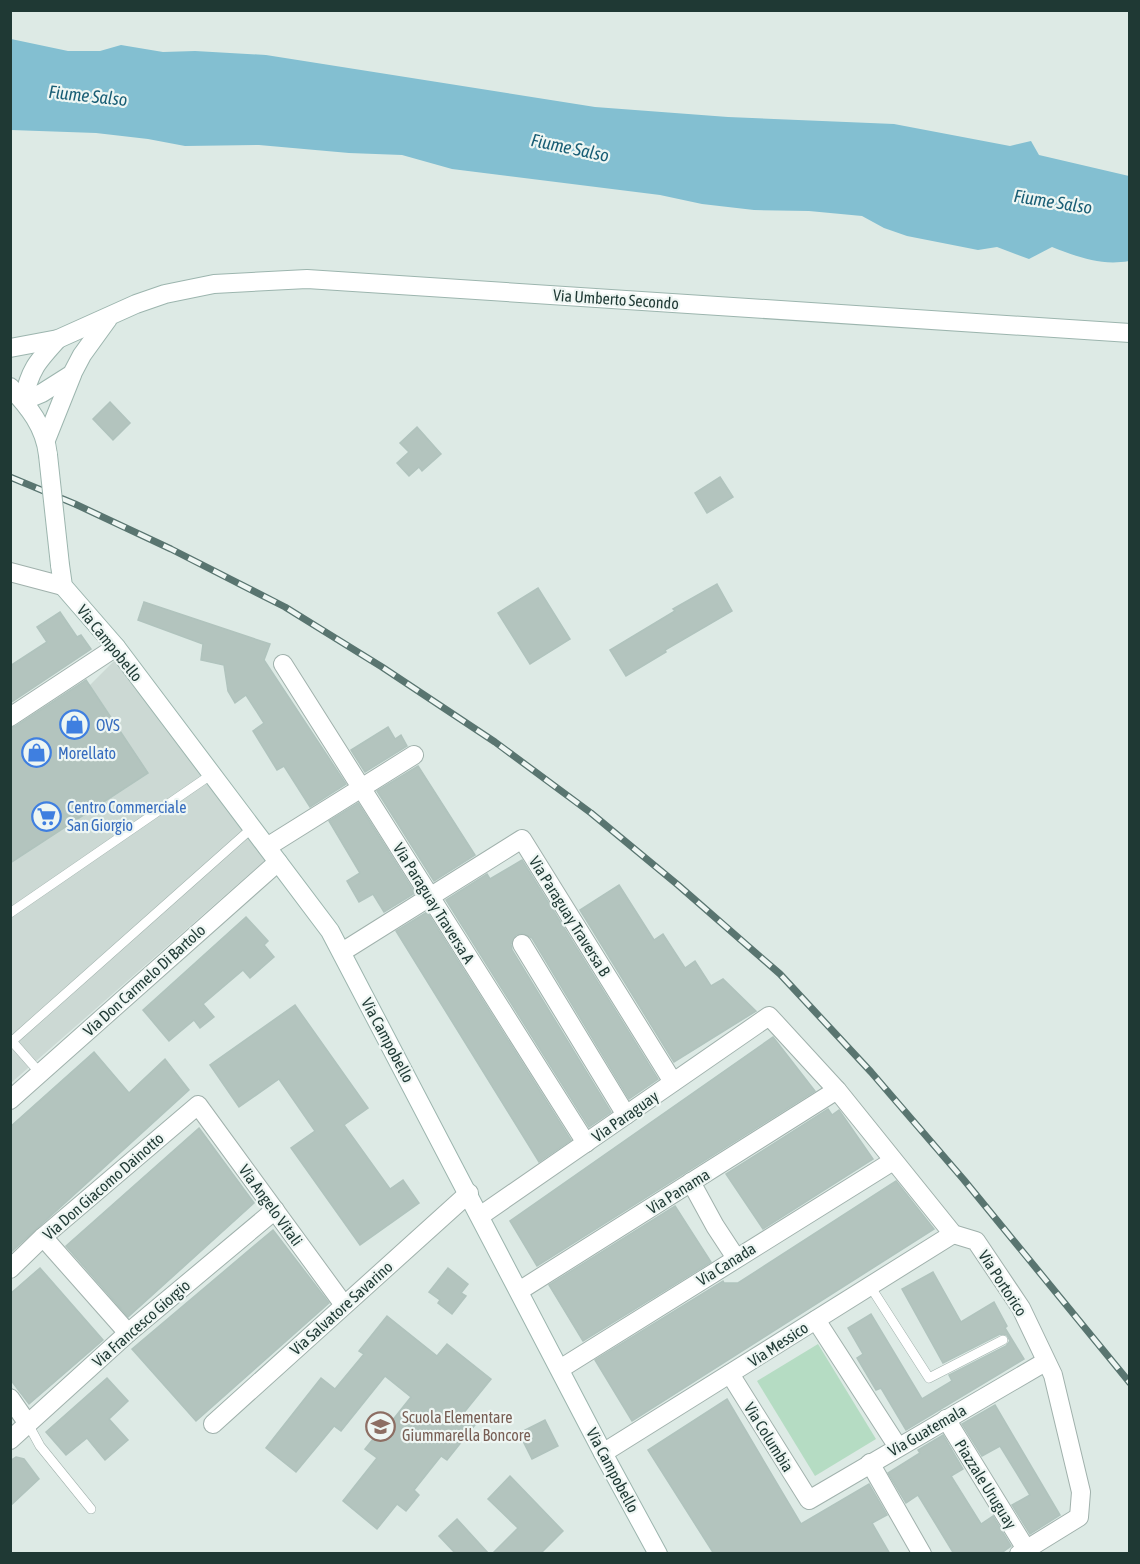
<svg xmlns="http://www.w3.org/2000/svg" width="1140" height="1564" viewBox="0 0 1140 1564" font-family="'Asap Condensed',sans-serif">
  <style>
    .built { fill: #ccd9d4 }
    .green { fill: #b5dcc3 }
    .water { fill: #83bfd1 }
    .building { fill: #b3c4be; stroke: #b0c3bd; stroke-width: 1.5 }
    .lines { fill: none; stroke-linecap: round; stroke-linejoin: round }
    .lane-casing { stroke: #a0b1ac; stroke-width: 10 }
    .street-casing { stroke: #a0b1ac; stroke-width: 20 }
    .secondary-casing { stroke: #9cb5ae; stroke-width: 20 }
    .lane { stroke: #fff; stroke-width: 9 }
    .street { stroke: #fff; stroke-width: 18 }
    .secondary { stroke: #fff; stroke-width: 18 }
    .rail-casing { stroke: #597570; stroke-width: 7 }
    .rail { stroke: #eef6f3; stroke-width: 4.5; stroke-dasharray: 14; stroke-linecap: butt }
    .secondary-bridge-casing { stroke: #9cb5ae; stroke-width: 20; stroke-linecap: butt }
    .secondary-bridge { stroke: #fff; stroke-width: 18 }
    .labels { text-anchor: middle; stroke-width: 4.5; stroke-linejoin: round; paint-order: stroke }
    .street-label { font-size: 16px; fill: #1f3934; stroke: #eef6f3 }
    .shop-label { font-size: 16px; fill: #366cbe; stroke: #eef6f3; text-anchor: start }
    .education-label { font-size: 16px; fill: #785e54; stroke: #eef6f3; text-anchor: start }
    .water-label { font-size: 18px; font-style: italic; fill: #195e75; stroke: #eef6f3 }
  </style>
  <rect width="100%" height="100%" fill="#ddeae5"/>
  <path class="built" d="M 117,658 L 270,856 L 11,1083 L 11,737 L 90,685 Z"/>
  <path class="green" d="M 818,1344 L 876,1439 L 815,1476 L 757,1381 Z"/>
  <path class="water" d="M 11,39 L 68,51 L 100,51 L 121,45 L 163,52 L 195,51 L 266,55 L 595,107 L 728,117 L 894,124 L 1010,146 L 1031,141 L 1039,155 L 1129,176 L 1129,261 C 1101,266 1078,257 1052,247 L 1029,259 L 997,247 L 978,250 L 907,236 L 884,228 L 862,216 L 809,211 L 754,210 L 702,204 L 660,195 L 452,169 L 402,155 L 349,153 L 259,145 L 185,146 L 148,139 L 96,133 L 11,130 Z"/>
  <g class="building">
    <path d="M 110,402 L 130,423 L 113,440 L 93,419 Z"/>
    <path d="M 417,427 L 441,454 L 422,471 L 419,467 L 409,476 L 397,463 L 409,452 L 400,443 Z"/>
    <path d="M 720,477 L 733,497 L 707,513 L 695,493 Z"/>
    <path d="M 717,584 L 732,611 L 665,650 L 666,652 L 626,676 L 610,650 L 675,611 L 673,609 Z"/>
    <path d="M 538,588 L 570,639 L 530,664 L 498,613 Z"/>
    <path d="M 144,602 L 270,644 L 264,660 L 346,784 L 310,807 L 284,766 L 277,770 L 253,731 L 264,723 L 246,695 L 235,703 L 228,691 L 224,665 L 201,660 L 203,644 L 138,620 Z"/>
    <path d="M 60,612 L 77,637 L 81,635 L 91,649 L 10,703 L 10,666 L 47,642 L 37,627 Z"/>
    <path d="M 86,680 L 148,773 L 10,863 L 10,728 L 16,726 Z"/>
    <path d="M 388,727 L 395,739 L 401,735 L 407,746 L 365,772 L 351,750 Z"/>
    <path d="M 418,766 L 475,855 L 434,881 L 377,791 Z"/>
    <path d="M 358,803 L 415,893 L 384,912 L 373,894 L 359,902 L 347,881 L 360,873 L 329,821 Z"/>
    <path d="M 522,860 L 658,1079 L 629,1099 L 532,938 L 522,933 L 516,935 L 511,944 L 512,950 L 611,1112 L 589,1127 L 446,900 L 487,874 L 490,879 Z"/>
    <path d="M 619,885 L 654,940 L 663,934 L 685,968 L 695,961 L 711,986 L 723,979 L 756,1011 L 674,1062 L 580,910 Z"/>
    <path d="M 427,912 L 571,1140 L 539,1162 L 396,931 Z"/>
    <path d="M 246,917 L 268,941 L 264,945 L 274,957 L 250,978 L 243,970 L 203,1004 L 214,1017 L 200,1028 L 194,1020 L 169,1041 L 143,1010 Z"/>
    <path d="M 295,1005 L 368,1108 L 344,1125 L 390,1189 L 403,1180 L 419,1203 L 360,1245 L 291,1148 L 315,1131 L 279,1079 L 239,1107 L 210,1065 Z"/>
    <path d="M 773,1037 L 815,1091 L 537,1266 L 510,1221 Z"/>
    <path d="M 94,1052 L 129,1093 L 165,1059 L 189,1090 L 10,1253 L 10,1127 Z"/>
    <path d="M 828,1109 L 832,1115 L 839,1110 L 873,1159 L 763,1229 L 726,1174 Z"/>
    <path d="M 199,1128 L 254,1203 L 128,1317 L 66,1246 Z"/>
    <path d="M 896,1181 L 934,1229 L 632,1421 L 595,1360 L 723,1281 L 724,1283 L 738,1283 Z"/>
    <path d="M 675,1206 L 711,1262 L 583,1341 L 549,1285 Z"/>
    <path d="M 273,1230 L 329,1303 L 196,1421 L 132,1349 Z"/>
    <path d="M 40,1268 L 103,1340 L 29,1404 L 10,1379 L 10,1294 Z"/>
    <path d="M 448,1268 L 468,1284 L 461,1293 L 466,1296 L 452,1314 L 438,1303 L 440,1300 L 429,1292 Z"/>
    <path d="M 933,1272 L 961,1322 L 994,1302 L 1007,1326 L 1005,1328 L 1024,1359 L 906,1430 L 881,1388 L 876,1390 L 857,1358 L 863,1354 L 848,1328 L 871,1314 L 922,1399 L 952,1381 L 949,1375 L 1006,1346 L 1010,1341 L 1007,1335 L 1000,1334 L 943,1363 L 902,1289 Z"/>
    <path d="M 387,1316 L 437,1356 L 447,1344 L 491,1379 L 462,1415 L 475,1425 L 447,1460 L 441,1456 L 414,1490 L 419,1495 L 406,1511 L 397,1504 L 377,1529 L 343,1501 L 377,1458 L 365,1449 L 377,1434 L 380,1436 L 411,1397 L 385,1376 L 341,1431 L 334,1426 L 296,1472 L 266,1448 L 321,1378 L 335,1389 L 364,1354 L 359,1351 Z"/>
    <path d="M 107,1378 L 128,1401 L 109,1419 L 128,1440 L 105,1460 L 87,1438 L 66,1455 L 46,1432 Z"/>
    <path d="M 727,1399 L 801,1524 L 869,1484 L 887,1515 L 872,1523 L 890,1554 L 714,1554 L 648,1450 Z"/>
    <path d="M 995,1405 L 1060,1515 L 1030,1534 L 1012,1505 L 1030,1495 L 1000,1446 L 982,1456 L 962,1424 Z"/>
    <path d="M 545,1420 L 558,1446 L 532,1459 L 519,1433 Z"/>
    <path d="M 943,1435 L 963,1469 L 951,1476 L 981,1524 L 993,1516 L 1011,1546 L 1000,1554 L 954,1554 L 918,1495 L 906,1503 L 888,1473 L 920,1453 L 918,1450 Z"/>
    <path d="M 16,1457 L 24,1459 L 39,1479 L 10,1506 L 10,1461 Z"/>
    <path d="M 510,1476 L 563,1531 L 540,1554 L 492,1554 L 518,1528 L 488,1499 Z"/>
    <path d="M 457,1519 L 489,1554 L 456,1554 L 439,1536 Z"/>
  </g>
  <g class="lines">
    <defs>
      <g id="lane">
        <path d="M 10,913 L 212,774"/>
        <path d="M 10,1039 L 40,1073"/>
        <path d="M 10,1043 L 252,828"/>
        <path d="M 870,1286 L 929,1378 L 1003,1340"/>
        <path d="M 28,1424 L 40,1446 L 91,1509"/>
      </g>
      <g id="street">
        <path d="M 10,572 L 63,586"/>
        <path d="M 283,664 L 586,1143"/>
        <path d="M 10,717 L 116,647"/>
        <path d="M 267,847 L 414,755"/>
        <path d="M 522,944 L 626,1115"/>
        <path d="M 342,952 L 522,839 L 673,1082"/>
        <path d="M 10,1100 L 278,862"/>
        <path d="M 691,1182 L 715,1226 L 736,1258"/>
        <path d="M 480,1216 L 769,1016 L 837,1090 L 953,1234 L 976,1241 L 1021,1308 L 1053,1375 L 1081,1492 L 1079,1517 L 1019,1554"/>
        <path d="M 43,1237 L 128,1333"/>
        <path d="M 10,1269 L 43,1237 L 198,1105 L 344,1305"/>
        <path d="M 519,1291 L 837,1090"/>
        <path d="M 816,1320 L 898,1447"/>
        <path d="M 560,1369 L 893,1161"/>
        <path d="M 730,1374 L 809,1500 L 1045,1362"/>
        <path d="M 10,1398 L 28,1424"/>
        <path d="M 946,1419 L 1026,1549"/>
        <path d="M 213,1424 L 469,1193"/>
        <path d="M 10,1440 L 128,1333 L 275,1210"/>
        <path d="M 603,1453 L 953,1234"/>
        <path d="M 870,1463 L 922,1554"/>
      </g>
      <g id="secondary">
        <path d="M 10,348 L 58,339 L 136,304 L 165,294 L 214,284 L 307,279 L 1130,333"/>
        <path d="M 10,387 C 29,407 45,427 48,455"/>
        <path d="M 23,401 L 42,393 L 72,374 L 82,355 L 108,319"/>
        <path d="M 23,401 C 30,369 37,362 58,339"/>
        <path d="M 46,440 L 72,375"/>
        <path d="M 60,565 L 63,586 L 116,647 L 330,931 L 603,1453 L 658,1554"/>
      </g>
    </defs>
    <use href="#lane" class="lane-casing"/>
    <use href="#street" class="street-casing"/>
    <use href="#secondary" class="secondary-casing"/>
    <use href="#lane" class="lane"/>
    <use href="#street" class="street"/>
    <use href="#secondary" class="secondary"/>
    <defs>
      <path id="rail" d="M 10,477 L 75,504 L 171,549 L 285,607 L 382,667 L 495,742 L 591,813 L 678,885 L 780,974 L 871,1072 L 964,1180 L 1130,1383"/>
    </defs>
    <use href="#rail" class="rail-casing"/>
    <use href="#rail" class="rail"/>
    <defs>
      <path id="secondary-bridge" d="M 48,455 L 60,565"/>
    </defs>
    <use href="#secondary-bridge" class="secondary-bridge-casing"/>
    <use href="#secondary-bridge" class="secondary-bridge"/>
  </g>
  <defs>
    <symbol id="shop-ring" viewBox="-11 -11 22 22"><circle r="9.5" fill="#eef6f3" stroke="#3f7fe0" stroke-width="1.5"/><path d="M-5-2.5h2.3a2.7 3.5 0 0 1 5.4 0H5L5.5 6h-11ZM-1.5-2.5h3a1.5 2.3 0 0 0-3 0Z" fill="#3f7fe0"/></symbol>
    <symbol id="supermarket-ring" viewBox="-11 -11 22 22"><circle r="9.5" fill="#eef6f3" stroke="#3f7fe0" stroke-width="1.5"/><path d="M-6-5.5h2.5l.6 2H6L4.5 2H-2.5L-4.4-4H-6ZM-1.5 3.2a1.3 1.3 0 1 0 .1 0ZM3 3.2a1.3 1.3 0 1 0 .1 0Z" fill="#3f7fe0"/></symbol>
    <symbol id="school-ring" viewBox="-11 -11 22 22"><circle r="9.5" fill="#eef6f3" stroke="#8d6e63" stroke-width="1.5"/><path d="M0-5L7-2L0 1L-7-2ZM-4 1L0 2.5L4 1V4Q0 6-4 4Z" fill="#8d6e63"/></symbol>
  </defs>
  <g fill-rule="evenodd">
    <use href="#shop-ring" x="58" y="708" width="33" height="33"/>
    <use href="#shop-ring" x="20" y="736" width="33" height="33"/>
    <use href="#supermarket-ring" x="30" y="800" width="33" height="33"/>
    <use href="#school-ring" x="364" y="1410" width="33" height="33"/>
  </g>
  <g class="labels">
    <g class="street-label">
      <text transform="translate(616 299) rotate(4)" y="6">Via Umberto Secondo</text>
      <text transform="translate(110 643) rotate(51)" y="6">Via Campobello</text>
      <text transform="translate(434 903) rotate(58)" y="6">Via Paraguay Traversa A</text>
      <text transform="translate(570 916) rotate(58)" y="6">Via Paraguay Traversa B</text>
      <text transform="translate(144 980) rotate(-42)" y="6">Via Don Carmelo Di Bartolo</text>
      <text transform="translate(388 1040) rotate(62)" y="6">Via Campobello</text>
      <text transform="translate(625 1116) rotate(-35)" y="6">Via Paraguay</text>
      <text transform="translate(103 1186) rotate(-41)" y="6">Via Don Giacomo Dainotto</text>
      <text transform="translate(678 1191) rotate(-32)" y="6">Via Panama</text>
      <text transform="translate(271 1205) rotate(54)" y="6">Via Angelo Vitali</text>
      <text transform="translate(726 1264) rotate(-32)" y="6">Via Canada</text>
      <text transform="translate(1003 1283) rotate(57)" y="6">Via Portorico</text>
      <text transform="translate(341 1308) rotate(-42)" y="6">Via Salvatore Savarino</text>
      <text transform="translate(141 1323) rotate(-41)" y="6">Via Francesco Giorgio</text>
      <text transform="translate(778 1344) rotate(-33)" y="6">Via Messico</text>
      <text transform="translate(927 1430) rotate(-30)" y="6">Via Guatemala</text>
      <text transform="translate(769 1437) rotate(58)" y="6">Via Columbia</text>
      <text transform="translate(613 1470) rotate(62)" y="6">Via Campobello</text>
      <text transform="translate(986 1484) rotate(58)" y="6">Piazzale Uruguay</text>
    </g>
    <g class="shop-label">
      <text x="96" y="731">OVS</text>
      <text x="58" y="759">Morellato</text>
      <text x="67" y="813">Centro Commerciale<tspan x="67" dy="18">San Giorgio</tspan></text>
    </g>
    <g class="education-label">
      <text x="402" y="1423">Scuola Elementare<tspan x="402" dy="18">Giummarella Boncore</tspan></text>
    </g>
    <g class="water-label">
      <text transform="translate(88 96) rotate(6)" y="6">Fiume Salso</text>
      <text transform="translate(570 148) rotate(12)" y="6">Fiume Salso</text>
      <text transform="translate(1053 202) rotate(9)" y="6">Fiume Salso</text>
    </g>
  </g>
  <rect width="1140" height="1564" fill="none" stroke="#1f3934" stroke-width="24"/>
</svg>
